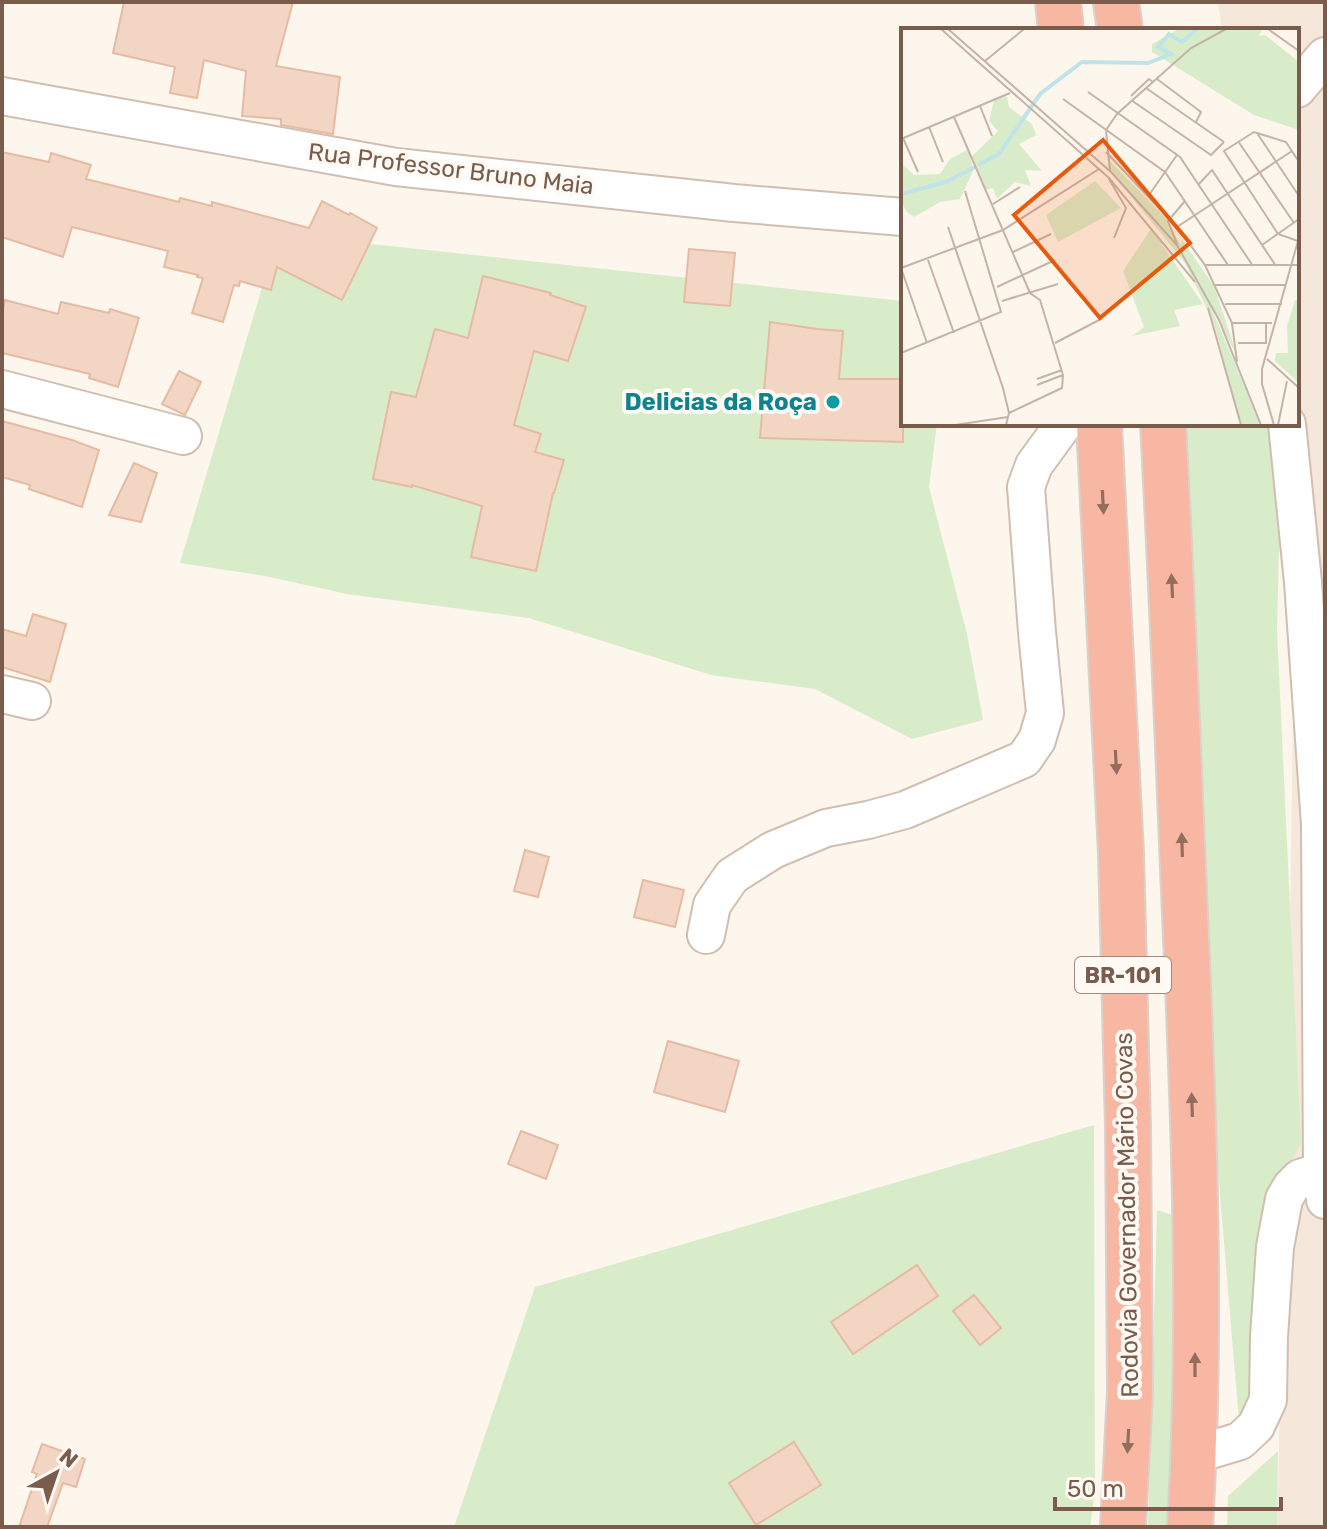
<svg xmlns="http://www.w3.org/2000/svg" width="1327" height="1529" viewBox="0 0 1327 1529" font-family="Rubik,sans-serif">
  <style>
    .residential { fill: #f5e8da }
    .green { fill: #d8ecc9 }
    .building { fill: #f3d5c3; stroke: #e6bba3; stroke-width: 2 }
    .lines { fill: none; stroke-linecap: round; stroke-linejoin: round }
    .minor-casing { stroke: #d1beb0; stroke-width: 40 }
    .highway-casing { stroke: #dad1cd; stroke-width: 48 }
    .minor { stroke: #fff; stroke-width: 36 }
    .highway { stroke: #f7b7a3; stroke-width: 44 }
    .oneway { fill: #936e5e }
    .culture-dot { fill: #0f9aa8; stroke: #fffaf3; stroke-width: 3 }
    .labels { text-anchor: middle; stroke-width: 8; stroke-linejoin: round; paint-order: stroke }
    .shield { fill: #fffaf3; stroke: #a28b7f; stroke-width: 2 }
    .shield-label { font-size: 22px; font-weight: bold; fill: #7a5c4d }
    .street-label { font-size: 24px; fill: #7a5c4d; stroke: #fffaf3 }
    .culture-label { font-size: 24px; font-weight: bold; fill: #0d838f; stroke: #fffaf3; text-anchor: end }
    .inset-river { fill: none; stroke: #bfe3e8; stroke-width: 4 }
    .inset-road { fill: none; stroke: #c5b3a7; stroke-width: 2 }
    .view { fill: #e8590c; fill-opacity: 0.15; stroke: #e8590c; stroke-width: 4 }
    .inset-edge { fill: none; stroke: #7a5c4d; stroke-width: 4 }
  </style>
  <rect width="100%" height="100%" fill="#fdf6ec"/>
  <path class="residential" d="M 1218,2 L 1325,2 L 1325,1527 L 1277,1527 L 1289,1002 L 1297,424 L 1297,30 L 1222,30 Z"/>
  <g class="green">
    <path d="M 278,234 L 903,301 L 903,424 L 937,424 L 929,487 L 967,634 L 983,720 L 912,739 L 815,689 L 711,675 L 529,618 L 347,594 L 265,576 L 180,563 Z"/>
    <path d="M 1162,424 L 1269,424 L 1280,510 L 1277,629 L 1301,1143 L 1268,1204 L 1254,1401 L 1239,1421 L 1175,660 Z"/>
    <path d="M 1094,1125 L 1095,1491 L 1090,1527 L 454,1527 L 535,1287 Z"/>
    <path d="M 1157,1210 L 1213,1227 L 1190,1527 L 1148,1527 Z"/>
    <path d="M 1278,1451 L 1277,1527 L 1227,1527 L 1228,1496 Z"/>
  </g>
  <g class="building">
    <path d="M 124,2 L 293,2 L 276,66 L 340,77 L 333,134 L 281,125 L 281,119 L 242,116 L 246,71 L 204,60 L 197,98 L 170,93 L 175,67 L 113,53 Z"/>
    <path d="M 2,152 L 49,162 L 51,153 L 91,165 L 86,179 L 179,202 L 180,198 L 212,206 L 212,202 L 309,228 L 322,201 L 349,215 L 350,213 L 377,228 L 342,300 L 277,267 L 271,290 L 240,281 L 239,286 L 234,285 L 223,322 L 192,313 L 203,278 L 197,277 L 198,275 L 164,267 L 168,251 L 72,227 L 63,257 L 2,237 Z"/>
    <path d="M 689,249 L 735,253 L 730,306 L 684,302 Z"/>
    <path d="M 483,276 L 551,293 L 550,295 L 586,307 L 568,361 L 534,351 L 514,425 L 541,434 L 535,452 L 564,460 L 554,493 L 553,493 L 536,571 L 471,557 L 482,506 L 412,485 L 412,487 L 373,479 L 391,392 L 416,397 L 435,329 L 468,338 Z"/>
    <path d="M 5,300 L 58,314 L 61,302 L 109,313 L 110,309 L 139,318 L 118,387 L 89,378 L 90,374 L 2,353 L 2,313 Z"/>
    <path d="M 770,322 L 817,329 L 843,331 L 839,379 L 903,379 L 903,442 L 760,438 Z"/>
    <path d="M 179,371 L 201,382 L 185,415 L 162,404 Z"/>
    <path d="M 2,421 L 72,440 L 99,450 L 82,507 L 29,489 L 30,485 L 2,477 Z"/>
    <path d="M 134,463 L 157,473 L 141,522 L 109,515 Z"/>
    <path d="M 33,614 L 66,624 L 50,682 L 2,667 L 2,629 L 26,636 Z"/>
    <path d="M 525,850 L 549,857 L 538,897 L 514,891 Z"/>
    <path d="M 643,880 L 684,890 L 675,927 L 634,917 Z"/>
    <path d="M 668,1041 L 739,1061 L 725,1112 L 654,1092 Z"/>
    <path d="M 521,1131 L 558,1145 L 546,1179 L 508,1164 Z"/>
    <path d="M 917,1265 L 938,1296 L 853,1354 L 831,1322 Z"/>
    <path d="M 974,1295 L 1001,1328 L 980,1345 L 953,1311 Z"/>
    <path d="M 794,1442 L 821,1485 L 756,1525 L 729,1483 Z"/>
    <path d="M 42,1444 L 85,1459 L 76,1487 L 63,1483 L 47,1527 L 19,1527 L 37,1474 L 32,1472 Z"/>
  </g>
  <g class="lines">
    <defs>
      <g id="minor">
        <path d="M 1297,89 L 1325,56"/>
        <path d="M 2,96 L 396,167 L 734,203 L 903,217"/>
        <path d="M 2,389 L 183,436"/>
        <path d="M 1287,424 L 1303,582 L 1320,824 L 1322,1170 L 1325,1200"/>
        <path d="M 2,694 L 32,701"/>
        <path d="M 706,935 L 712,905 L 732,876 L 773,850 L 826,828 L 868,820 L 905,810 L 1024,759 L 1037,740 L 1045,713 L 1037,632 L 1026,487 L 1034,465 L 1064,424"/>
        <path d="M 1194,1455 L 1240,1441 L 1256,1426 L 1268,1400 L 1269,1337 L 1275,1247 L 1284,1199 L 1291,1187 L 1300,1178 L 1325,1170"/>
      </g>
      <g id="highway">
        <path d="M 1058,2 L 1061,30"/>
        <path d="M 1116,2 L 1120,30"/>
        <path d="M 1099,424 L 1121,853 L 1128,1126 L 1130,1391 L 1123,1527"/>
        <path d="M 1163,424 C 1172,588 1178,751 1185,915 C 1194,1118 1202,1323 1190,1527"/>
      </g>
    </defs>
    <use href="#minor" class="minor-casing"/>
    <use href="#highway" class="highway-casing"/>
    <use href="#minor" class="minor"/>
    <use href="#highway" class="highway"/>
  </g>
  <defs><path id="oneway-solid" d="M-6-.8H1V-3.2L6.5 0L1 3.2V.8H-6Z" transform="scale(2)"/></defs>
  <g class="oneway">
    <use href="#oneway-solid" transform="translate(1103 502) rotate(87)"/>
    <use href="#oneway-solid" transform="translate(1172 586) rotate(-93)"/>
    <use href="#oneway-solid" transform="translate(1116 762) rotate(87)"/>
    <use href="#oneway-solid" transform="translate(1182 845) rotate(-92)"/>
    <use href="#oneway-solid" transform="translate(1192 1105) rotate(-92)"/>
    <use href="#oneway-solid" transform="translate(1195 1365) rotate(-90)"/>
    <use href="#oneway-solid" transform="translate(1128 1441) rotate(93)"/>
  </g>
  <circle class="culture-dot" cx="833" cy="402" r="8"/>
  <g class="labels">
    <rect class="shield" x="1075" y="957" width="96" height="36" rx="6"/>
    <g class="shield-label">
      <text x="1123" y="983">BR-101</text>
    </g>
    <g class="street-label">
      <text transform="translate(451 169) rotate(7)" y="8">Rua Professor Bruno Maia</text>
      <text transform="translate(1127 1215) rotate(-91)" y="8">Rodovia Governador Mário Covas</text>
    </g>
    <g class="culture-label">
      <text x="817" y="410">Delicias da Roça</text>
    </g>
  </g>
  <g transform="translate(901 28)">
    <rect width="398" height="398" fill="#fdf6ec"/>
    <path d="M 278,1 L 361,1 L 358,8 L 364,7 L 398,34 L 398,102 L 353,87 L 251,24 L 251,16 ZM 106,68 L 108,79 L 131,96 L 135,107 L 118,116 L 141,143 L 124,142 L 130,158 L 114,154 L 96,171 L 92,160 L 85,162 L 71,128 L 97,103 L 88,93 L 93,72 ZM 68,121 L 72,143 L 59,171 L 39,174 L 13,189 L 6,184 L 0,174 L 0,135 L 13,147 L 39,146 L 49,131 ZM 206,130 L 265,190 L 297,249 L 360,397 L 340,397 L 313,296 L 284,235 L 210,144 ZM 194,153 L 220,180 L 157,214 L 145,187 ZM 250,201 L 302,276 L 273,282 L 279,298 L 231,308 L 243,299 L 222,243 ZM 281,212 L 313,258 L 337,330 L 280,218 ZM 394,272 L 398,272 L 398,355 L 374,333 L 375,325 L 387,325 L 386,298 Z" fill="#d8ecc9"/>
    <path class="inset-river" d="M 77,137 L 98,126 L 139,66 L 181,34 L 247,35 L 270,26 L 257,19 L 268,6 L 281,14 L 296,1M 0,166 L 45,154 L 74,139"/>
    <path class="inset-road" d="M 40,1 L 208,150 L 294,254M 47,1 L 210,144 L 276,217 L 318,292 L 360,397M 367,1 L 398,23M 84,33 L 123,1M 256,51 L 300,84 L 295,94M 245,60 L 323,114M 187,64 L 279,129 L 352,238M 230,68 L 248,51 L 252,54M 162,71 L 264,144 L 327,237M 230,72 L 310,127 L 323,114M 79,78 L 91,108M 53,89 L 129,265 L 139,272 L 162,347 L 161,360 L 108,385M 28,99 L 42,134M 356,105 L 398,168M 2,110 L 17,144M 0,111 L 109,65M 337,113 L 393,195M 205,124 L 276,199 L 304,237 L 331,295 L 336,334M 209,143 L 205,102 L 216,86 L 290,20 L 325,1M 208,151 L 225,180 L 213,210M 297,157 L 311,142 L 375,238M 248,167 L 276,127M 92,176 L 119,159M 47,199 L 102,360 L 108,385 L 105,397M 276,199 L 391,123M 397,213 L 377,206 L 323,123 L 353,104 L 385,114 L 398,134M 276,216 L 267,193 L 284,173M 361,217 L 398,191M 112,224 L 150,206M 27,232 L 53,305M 304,237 L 398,237M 0,240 L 102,202 L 198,141M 0,240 L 26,315M 314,257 L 385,257M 96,259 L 154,232M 101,273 L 157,256M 324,276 L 381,276M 307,280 L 340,397M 331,295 L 371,295M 154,315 L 200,291M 337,315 L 365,315 L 365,295M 0,325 L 100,284 L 64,163M 366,331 L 398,360M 136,351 L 161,342M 136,357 L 162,347M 54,397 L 107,389M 373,397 L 361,356 L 361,341 L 397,213M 377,397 L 386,353"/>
    <path class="view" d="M 202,112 L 289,215 L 199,290 L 113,187 Z"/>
    <rect width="398" height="398" class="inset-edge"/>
  </g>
  <rect width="1327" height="1529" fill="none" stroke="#7a5c4d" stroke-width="8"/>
  <g transform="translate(56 1473) rotate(40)" stroke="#fffaf3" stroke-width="6" paint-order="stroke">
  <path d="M0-6L14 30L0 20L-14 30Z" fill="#7a5c4d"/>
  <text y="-12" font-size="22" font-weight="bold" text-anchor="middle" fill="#7a5c4d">N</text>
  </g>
  <path d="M1055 1497v12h226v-12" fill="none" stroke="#7a5c4d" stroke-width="4"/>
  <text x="1067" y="1497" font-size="24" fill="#7a5c4d" stroke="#fffaf3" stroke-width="6" paint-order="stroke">50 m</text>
</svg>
